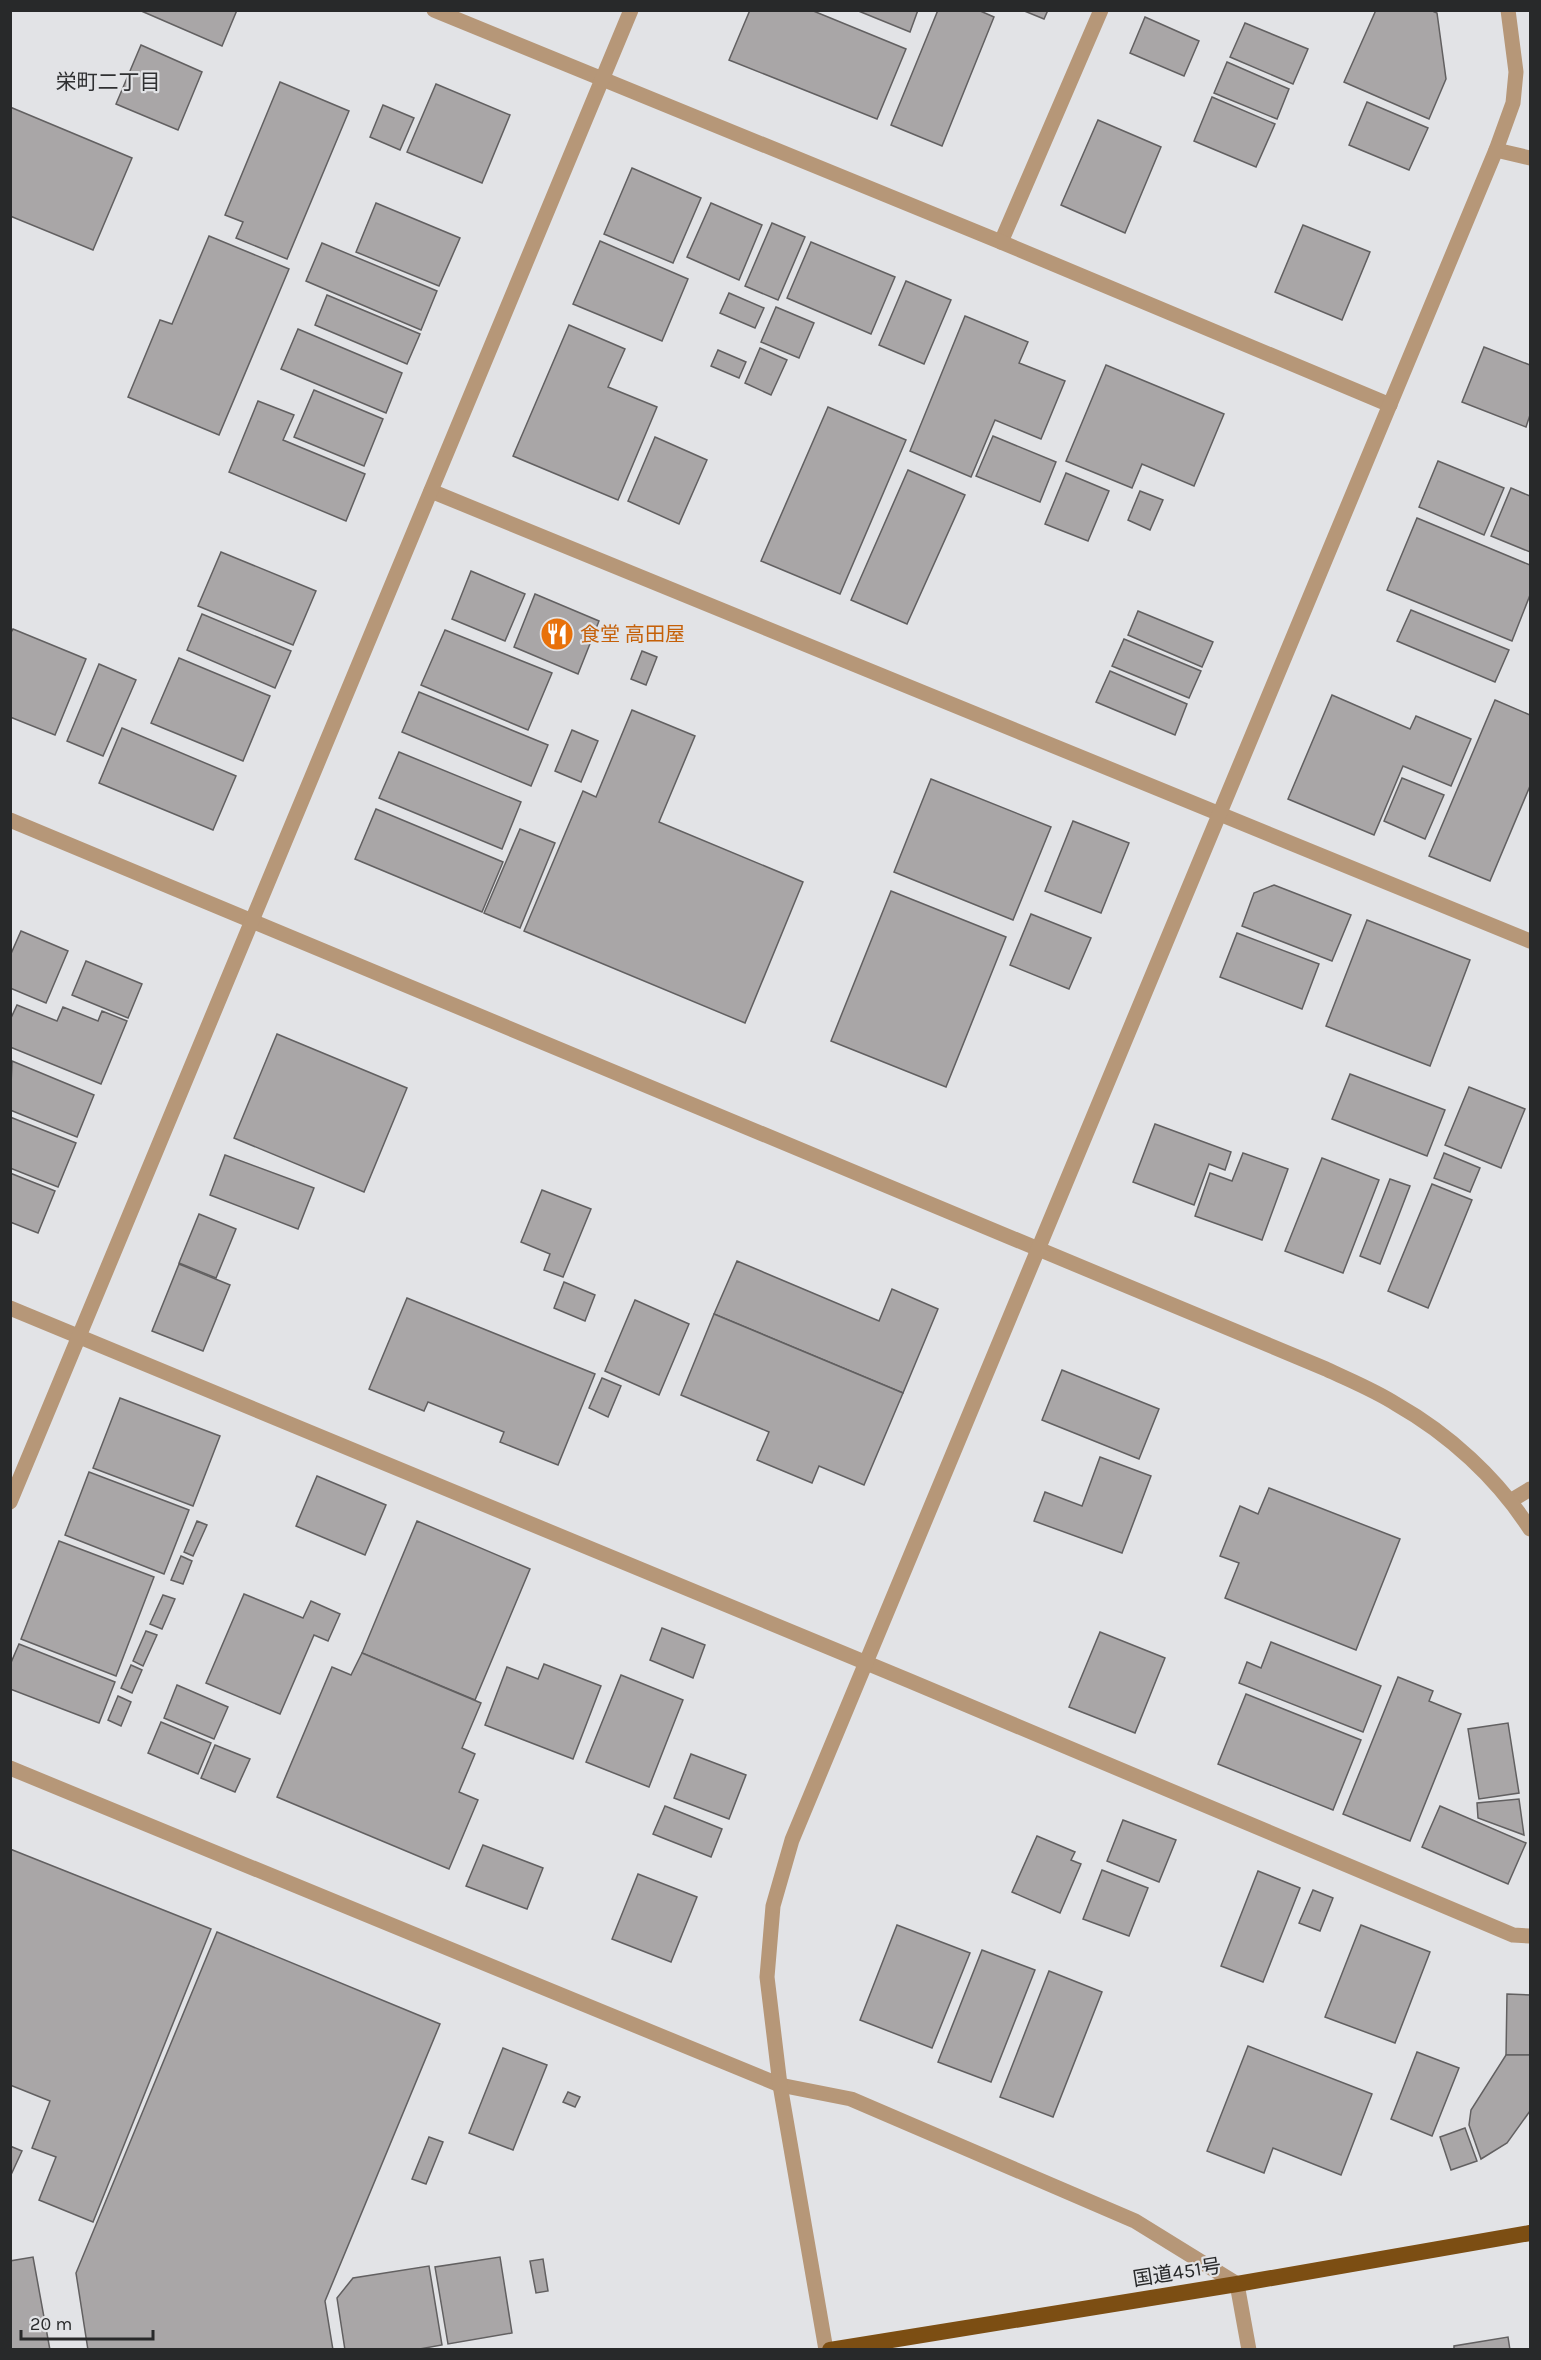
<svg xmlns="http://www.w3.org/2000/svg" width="1541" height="2360" viewBox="0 0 1541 2360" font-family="Karla,'Noto Sans JP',sans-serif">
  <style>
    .building { fill: #a9a6a7; stroke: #626061; stroke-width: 1.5 }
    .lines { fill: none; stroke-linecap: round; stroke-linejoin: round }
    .service { stroke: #b69778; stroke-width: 15 }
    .minor { stroke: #b69778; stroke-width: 15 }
    .tertiary { stroke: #b69778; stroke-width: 15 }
    .trunk { stroke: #7c4e13; stroke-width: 16 }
    .labels { text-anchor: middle; stroke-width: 4.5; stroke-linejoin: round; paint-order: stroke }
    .food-label { font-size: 20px; fill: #c56008; stroke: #e2e3e6; text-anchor: start }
    .street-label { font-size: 20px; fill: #28292a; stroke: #e2e3e6 }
    .neighbourhood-label { font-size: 21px; fill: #2f3032; stroke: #e2e3e6 }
  </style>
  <rect width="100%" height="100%" fill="#e2e3e6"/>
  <g class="building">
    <path d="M 139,10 L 237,10 L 222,46 Z"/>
    <path d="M 750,10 L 811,10 L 906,49 L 877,119 L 729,60 Z"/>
    <path d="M 856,10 L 918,10 L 910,32 Z"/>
    <path d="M 938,10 L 978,10 L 994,17 L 942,146 L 891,125 Z"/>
    <path d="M 1022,10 L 1048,10 L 1044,19 Z"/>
    <path d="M 1376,10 L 1430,10 L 1437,13 L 1446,79 L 1429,119 L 1344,82 Z"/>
    <path d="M 1145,17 L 1199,41 L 1184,76 L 1130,53 Z"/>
    <path d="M 1245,23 L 1308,49 L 1293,84 L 1230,57 Z"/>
    <path d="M 141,45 L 202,72 L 178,130 L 116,104 Z"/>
    <path d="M 1227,62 L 1289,89 L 1277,119 L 1214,93 Z"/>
    <path d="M 280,82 L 349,111 L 287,259 L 236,238 L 243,222 L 225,215 Z"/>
    <path d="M 436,84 L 510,115 L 482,183 L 407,152 Z"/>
    <path d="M 1212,97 L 1275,124 L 1256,167 L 1194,141 Z"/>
    <path d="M 1367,102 L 1428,128 L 1409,170 L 1349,145 Z"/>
    <path d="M 383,105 L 414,118 L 400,150 L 370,137 Z"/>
    <path d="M 10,107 L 132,158 L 93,250 L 10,216 Z"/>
    <path d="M 1098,120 L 1161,147 L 1125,233 L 1061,205 Z"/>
    <path d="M 632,168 L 701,198 L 673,263 L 604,234 Z"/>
    <path d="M 376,203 L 460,238 L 439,286 L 356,252 Z"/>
    <path d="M 711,203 L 762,225 L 739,280 L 687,257 Z"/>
    <path d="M 772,223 L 805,237 L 778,300 L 745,286 Z"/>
    <path d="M 1303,225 L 1370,252 L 1342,320 L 1275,292 Z"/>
    <path d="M 209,236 L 289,269 L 219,435 L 128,397 L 160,320 L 172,324 Z"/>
    <path d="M 600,241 L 688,279 L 662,341 L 573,304 Z"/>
    <path d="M 811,242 L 895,277 L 871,334 L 787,298 Z"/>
    <path d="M 322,243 L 437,291 L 421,330 L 306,281 Z"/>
    <path d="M 906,281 L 951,300 L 924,364 L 879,345 Z"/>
    <path d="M 729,293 L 764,308 L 755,328 L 720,313 Z"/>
    <path d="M 327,295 L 420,334 L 407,364 L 315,325 Z"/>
    <path d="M 776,307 L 814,323 L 799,358 L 761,342 Z"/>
    <path d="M 965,316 L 1028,342 L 1019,363 L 1065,381 L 1041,439 L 995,420 L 971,477 L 910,451 Z"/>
    <path d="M 569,325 L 625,349 L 608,387 L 657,407 L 618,500 L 513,456 Z"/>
    <path d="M 298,329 L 402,373 L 386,413 L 281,369 Z"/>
    <path d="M 1484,347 L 1530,365 L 1530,415 L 1526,427 L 1462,402 Z"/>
    <path d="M 760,348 L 787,360 L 771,395 L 745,383 Z"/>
    <path d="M 718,350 L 746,362 L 739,378 L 711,366 Z"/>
    <path d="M 1106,365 L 1224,414 L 1194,486 L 1142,464 L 1132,488 L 1066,461 Z"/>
    <path d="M 314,390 L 383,419 L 364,466 L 294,437 Z"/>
    <path d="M 258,401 L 294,415 L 283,440 L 365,474 L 346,521 L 229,472 Z"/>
    <path d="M 828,407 L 906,440 L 840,594 L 761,561 Z"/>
    <path d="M 993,436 L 1056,462 L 1040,502 L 976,476 Z"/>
    <path d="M 655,437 L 707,460 L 679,524 L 628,501 Z"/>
    <path d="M 1438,461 L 1504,488 L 1484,535 L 1419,507 Z"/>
    <path d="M 908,470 L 965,495 L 907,624 L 851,600 Z"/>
    <path d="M 1066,473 L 1109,491 L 1088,541 L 1045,524 Z"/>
    <path d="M 1511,488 L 1530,496 L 1530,552 L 1491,536 Z"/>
    <path d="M 1140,491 L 1163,500 L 1150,530 L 1128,520 Z"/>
    <path d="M 1417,518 L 1530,565 L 1530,595 L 1512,641 L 1387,590 Z"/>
    <path d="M 221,552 L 316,591 L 293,645 L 198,606 Z"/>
    <path d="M 471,571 L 525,594 L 505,641 L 452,619 Z"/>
    <path d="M 535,594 L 599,621 L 578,674 L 514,647 Z"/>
    <path d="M 1411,610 L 1509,650 L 1495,682 L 1397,641 Z"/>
    <path d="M 1138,611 L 1213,642 L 1202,667 L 1128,635 Z"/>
    <path d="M 202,614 L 291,651 L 275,688 L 187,650 Z"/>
    <path d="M 13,629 L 86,659 L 55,735 L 10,717 L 10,634 Z"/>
    <path d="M 445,630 L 552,673 L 528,730 L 421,685 Z"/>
    <path d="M 1124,639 L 1201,671 L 1189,698 L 1112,666 Z"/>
    <path d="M 642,651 L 657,657 L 646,685 L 631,679 Z"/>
    <path d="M 179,658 L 270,696 L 243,761 L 151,723 Z"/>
    <path d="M 99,664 L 136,680 L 103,756 L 67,741 Z"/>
    <path d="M 1110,671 L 1187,704 L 1175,735 L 1096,702 Z"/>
    <path d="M 419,692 L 548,745 L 531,786 L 402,732 Z"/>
    <path d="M 1332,695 L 1410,729 L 1416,716 L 1471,739 L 1451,786 L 1403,766 L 1374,835 L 1288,799 Z"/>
    <path d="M 1495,700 L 1530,715 L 1530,786 L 1490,881 L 1429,856 Z"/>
    <path d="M 632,710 L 695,736 L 659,822 L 803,882 L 745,1023 L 524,931 L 583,791 L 596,797 Z"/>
    <path d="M 122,728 L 236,776 L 213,830 L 99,783 Z"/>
    <path d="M 572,730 L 598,741 L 581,782 L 555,771 Z"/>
    <path d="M 399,752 L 521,802 L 502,849 L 379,798 Z"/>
    <path d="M 1402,778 L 1444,795 L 1425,839 L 1384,821 Z"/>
    <path d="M 931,779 L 1051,827 L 1013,920 L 894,872 Z"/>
    <path d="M 376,809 L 503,862 L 482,912 L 355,859 Z"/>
    <path d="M 1073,821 L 1129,843 L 1101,913 L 1045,891 Z"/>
    <path d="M 520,829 L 555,843 L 520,928 L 484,913 Z"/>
    <path d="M 1274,885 L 1351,915 L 1332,961 L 1242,926 L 1254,893 Z"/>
    <path d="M 891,891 L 1006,937 L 946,1087 L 831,1041 Z"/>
    <path d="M 1031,914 L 1091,938 L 1069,989 L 1010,965 Z"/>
    <path d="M 1367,920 L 1470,960 L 1430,1066 L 1326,1026 Z"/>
    <path d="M 21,931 L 68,951 L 46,1003 L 10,988 L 10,956 Z"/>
    <path d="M 1237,933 L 1319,964 L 1302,1009 L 1220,977 Z"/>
    <path d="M 86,961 L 142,984 L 128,1018 L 72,995 Z"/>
    <path d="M 17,1005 L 57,1021 L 63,1007 L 98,1021 L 102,1011 L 127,1021 L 101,1084 L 10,1047 L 10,1020 Z"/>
    <path d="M 277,1034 L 407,1088 L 364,1192 L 234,1138 Z"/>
    <path d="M 12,1061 L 94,1095 L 77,1137 L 10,1110 Z"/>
    <path d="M 1350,1074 L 1445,1110 L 1427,1156 L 1332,1119 Z"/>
    <path d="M 1469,1087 L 1525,1109 L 1501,1168 L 1445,1145 Z"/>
    <path d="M 10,1117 L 76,1143 L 58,1187 L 10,1168 Z"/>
    <path d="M 1155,1124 L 1231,1152 L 1225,1170 L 1209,1164 L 1194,1205 L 1133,1182 Z"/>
    <path d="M 1243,1153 L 1288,1169 L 1262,1240 L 1195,1216 L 1210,1173 L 1232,1181 Z"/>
    <path d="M 1444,1153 L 1480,1168 L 1470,1192 L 1434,1178 Z"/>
    <path d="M 225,1155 L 314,1188 L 298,1229 L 210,1195 Z"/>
    <path d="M 1322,1158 L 1379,1180 L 1343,1273 L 1285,1251 Z"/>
    <path d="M 10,1173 L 55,1191 L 38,1233 L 10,1222 Z"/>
    <path d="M 1390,1179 L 1410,1186 L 1380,1264 L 1360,1256 Z"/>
    <path d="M 1432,1184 L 1472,1200 L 1428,1308 L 1388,1291 Z"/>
    <path d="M 542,1190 L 591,1209 L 563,1277 L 544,1270 L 550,1254 L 521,1242 Z"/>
    <path d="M 199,1214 L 236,1229 L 216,1278 L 179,1263 Z"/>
    <path d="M 737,1261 L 879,1321 L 892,1289 L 938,1309 L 903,1393 L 714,1314 Z"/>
    <path d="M 179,1264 L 230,1285 L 203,1351 L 152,1331 Z"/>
    <path d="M 564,1282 L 595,1295 L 585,1321 L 554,1308 Z"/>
    <path d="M 407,1298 L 595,1374 L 558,1465 L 500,1442 L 504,1432 L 428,1402 L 424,1411 L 369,1389 Z"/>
    <path d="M 635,1300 L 689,1324 L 659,1395 L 605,1371 Z"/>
    <path d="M 714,1314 L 903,1393 L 864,1485 L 819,1466 L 812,1483 L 757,1460 L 769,1432 L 681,1395 Z"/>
    <path d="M 1062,1370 L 1159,1409 L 1139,1459 L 1042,1420 Z"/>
    <path d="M 602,1378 L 621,1386 L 608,1417 L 589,1408 Z"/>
    <path d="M 120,1398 L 220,1436 L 193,1506 L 93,1468 Z"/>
    <path d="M 1100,1457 L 1151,1476 L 1122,1553 L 1034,1521 L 1045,1492 L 1082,1506 Z"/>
    <path d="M 89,1472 L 189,1510 L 164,1574 L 65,1535 Z"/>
    <path d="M 317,1476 L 386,1505 L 365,1555 L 296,1526 Z"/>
    <path d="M 1269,1488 L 1400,1539 L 1356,1650 L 1225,1598 L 1239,1563 L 1220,1556 L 1240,1506 L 1258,1514 Z"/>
    <path d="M 197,1521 L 207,1525 L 193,1556 L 184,1552 Z"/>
    <path d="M 417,1521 L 530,1569 L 475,1700 L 362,1653 Z"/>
    <path d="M 59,1541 L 154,1577 L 116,1676 L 21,1639 Z"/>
    <path d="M 181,1556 L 192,1561 L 183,1584 L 171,1580 Z"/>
    <path d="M 244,1594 L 303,1618 L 311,1601 L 340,1614 L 328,1641 L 314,1635 L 280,1714 L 206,1683 Z"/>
    <path d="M 163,1595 L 175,1599 L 162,1629 L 150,1624 Z"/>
    <path d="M 662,1628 L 705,1645 L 693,1678 L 650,1660 Z"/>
    <path d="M 146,1631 L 157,1635 L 143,1666 L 133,1661 Z"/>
    <path d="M 1100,1632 L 1165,1658 L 1135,1733 L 1069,1707 Z"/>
    <path d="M 1271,1642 L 1381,1686 L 1363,1732 L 1239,1683 L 1247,1662 L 1261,1668 Z"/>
    <path d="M 19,1644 L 115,1682 L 99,1723 L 10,1689 L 10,1665 Z"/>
    <path d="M 362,1653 L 481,1703 L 462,1748 L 475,1754 L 459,1792 L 478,1800 L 449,1869 L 277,1797 L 332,1667 L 351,1675 Z"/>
    <path d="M 544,1664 L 601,1686 L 573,1759 L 485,1725 L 507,1667 L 538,1679 Z"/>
    <path d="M 131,1665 L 142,1670 L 132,1693 L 121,1688 Z"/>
    <path d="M 621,1675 L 683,1700 L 649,1787 L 586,1762 Z"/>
    <path d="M 1398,1677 L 1433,1691 L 1429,1701 L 1461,1714 L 1410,1841 L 1343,1814 Z"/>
    <path d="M 177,1685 L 228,1707 L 214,1739 L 164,1718 Z"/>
    <path d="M 1246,1694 L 1361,1740 L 1333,1810 L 1218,1764 Z"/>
    <path d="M 118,1696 L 131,1702 L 121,1726 L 108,1720 Z"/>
    <path d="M 161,1722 L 211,1743 L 198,1774 L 148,1753 Z"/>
    <path d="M 1508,1723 L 1519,1793 L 1479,1799 L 1468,1729 Z"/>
    <path d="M 215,1745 L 250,1759 L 235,1792 L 201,1778 Z"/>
    <path d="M 691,1754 L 746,1775 L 729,1819 L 674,1798 Z"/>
    <path d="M 1519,1799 L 1524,1835 L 1478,1818 L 1477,1803 Z"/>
    <path d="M 665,1806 L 722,1829 L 711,1857 L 653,1834 Z"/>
    <path d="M 1440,1806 L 1526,1843 L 1508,1884 L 1422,1847 Z"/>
    <path d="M 1123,1820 L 1176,1840 L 1159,1882 L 1107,1861 Z"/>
    <path d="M 1037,1836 L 1075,1852 L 1071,1860 L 1081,1864 L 1060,1913 L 1012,1892 Z"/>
    <path d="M 483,1845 L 543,1868 L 527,1909 L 466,1886 Z"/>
    <path d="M 10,1849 L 211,1929 L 93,2222 L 39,2200 L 56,2157 L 32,2148 L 50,2101 L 10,2085 Z"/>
    <path d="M 1102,1870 L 1148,1888 L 1129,1936 L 1083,1919 Z"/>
    <path d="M 1258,1871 L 1300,1888 L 1263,1982 L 1221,1966 Z"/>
    <path d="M 638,1874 L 697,1897 L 671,1962 L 612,1939 Z"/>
    <path d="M 1313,1890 L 1333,1898 L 1320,1931 L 1299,1923 Z"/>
    <path d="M 897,1925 L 970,1953 L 932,2048 L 860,2020 Z"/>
    <path d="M 1361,1925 L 1430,1952 L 1395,2043 L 1325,2017 Z"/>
    <path d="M 217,1932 L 440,2024 L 325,2301 L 333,2350 L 88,2350 L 76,2273 Z"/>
    <path d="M 982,1950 L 1035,1970 L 991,2082 L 938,2062 Z"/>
    <path d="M 1049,1971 L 1102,1992 L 1053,2117 L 1000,2097 Z"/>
    <path d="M 1507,1994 L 1530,1995 L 1530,2055 L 1506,2055 Z"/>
    <path d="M 1248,2046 L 1372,2094 L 1341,2175 L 1273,2148 L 1264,2173 L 1207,2151 Z"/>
    <path d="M 503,2048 L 547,2065 L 513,2150 L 469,2133 Z"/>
    <path d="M 1417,2052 L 1459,2068 L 1432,2136 L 1391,2119 Z"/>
    <path d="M 1506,2055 L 1530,2055 L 1530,2111 L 1507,2143 L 1481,2159 L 1469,2125 L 1471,2110 Z"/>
    <path d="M 568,2092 L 580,2097 L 575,2107 L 563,2102 Z"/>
    <path d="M 1465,2128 L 1477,2161 L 1451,2170 L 1440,2137 Z"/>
    <path d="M 429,2137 L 443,2142 L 426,2184 L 412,2179 Z"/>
    <path d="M 10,2146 L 22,2151 L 10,2177 Z"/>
    <path d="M 33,2257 L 50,2350 L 10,2350 L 10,2261 Z"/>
    <path d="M 500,2257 L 512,2333 L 448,2344 L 435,2267 Z"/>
    <path d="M 543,2259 L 548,2291 L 536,2293 L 530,2261 Z"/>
    <path d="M 429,2266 L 442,2345 L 414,2350 L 345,2350 L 337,2298 L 353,2278 Z"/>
    <path d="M 1508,2337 L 1510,2350 L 1454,2350 L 1454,2346 Z"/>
  </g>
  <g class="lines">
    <path class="service" d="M 1496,150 L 1530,158"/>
    <g class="minor">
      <path d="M 1001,242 L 1101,10"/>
      <path d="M 431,491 L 1530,941"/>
      <path d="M 10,1308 L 910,1681 L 1513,1935 L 1530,1936"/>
      <path d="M 1512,1500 L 1530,1489"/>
      <path d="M 10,1768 L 780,2085 L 851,2099 L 1135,2221 L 1237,2284 L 1249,2350"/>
    </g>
    <g class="tertiary">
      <path d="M 434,10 L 1001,242 L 1390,405"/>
      <path d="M 10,820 L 1326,1369 C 1349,1380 1374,1390 1396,1404 C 1449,1434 1497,1478 1530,1529"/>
      <path d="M 10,1502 L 631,10"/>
      <path d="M 826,2350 L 780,2085 L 767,1977 L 773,1906 L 792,1840 L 1496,150 L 1513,103 L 1516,72 L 1508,10"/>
    </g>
    <path class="trunk" d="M 830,2350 L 1237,2284 L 1530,2233"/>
  </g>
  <defs>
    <symbol id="restaurant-disc" viewBox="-11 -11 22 22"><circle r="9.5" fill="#e8710a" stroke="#e2e3e6"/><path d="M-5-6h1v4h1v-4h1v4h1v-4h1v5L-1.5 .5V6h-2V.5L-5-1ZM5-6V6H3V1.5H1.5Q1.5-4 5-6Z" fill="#fff"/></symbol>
  </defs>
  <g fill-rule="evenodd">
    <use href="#restaurant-disc" x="538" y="615" width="38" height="38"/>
  </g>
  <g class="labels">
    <g class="food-label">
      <text x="580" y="641">食堂 高田屋</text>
    </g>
    <g class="street-label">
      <text transform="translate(1177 2272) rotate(-9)" y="7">国道451号</text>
    </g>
    <g class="neighbourhood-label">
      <text x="108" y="89">栄町二丁目</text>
    </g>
  </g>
  <rect width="1541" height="2360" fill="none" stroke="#28292a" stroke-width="24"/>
  <path d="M21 2330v9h132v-9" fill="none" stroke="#28292a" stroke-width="3"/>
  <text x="30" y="2330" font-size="18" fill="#28292a" stroke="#e2e3e6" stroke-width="4.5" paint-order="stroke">20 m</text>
</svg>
